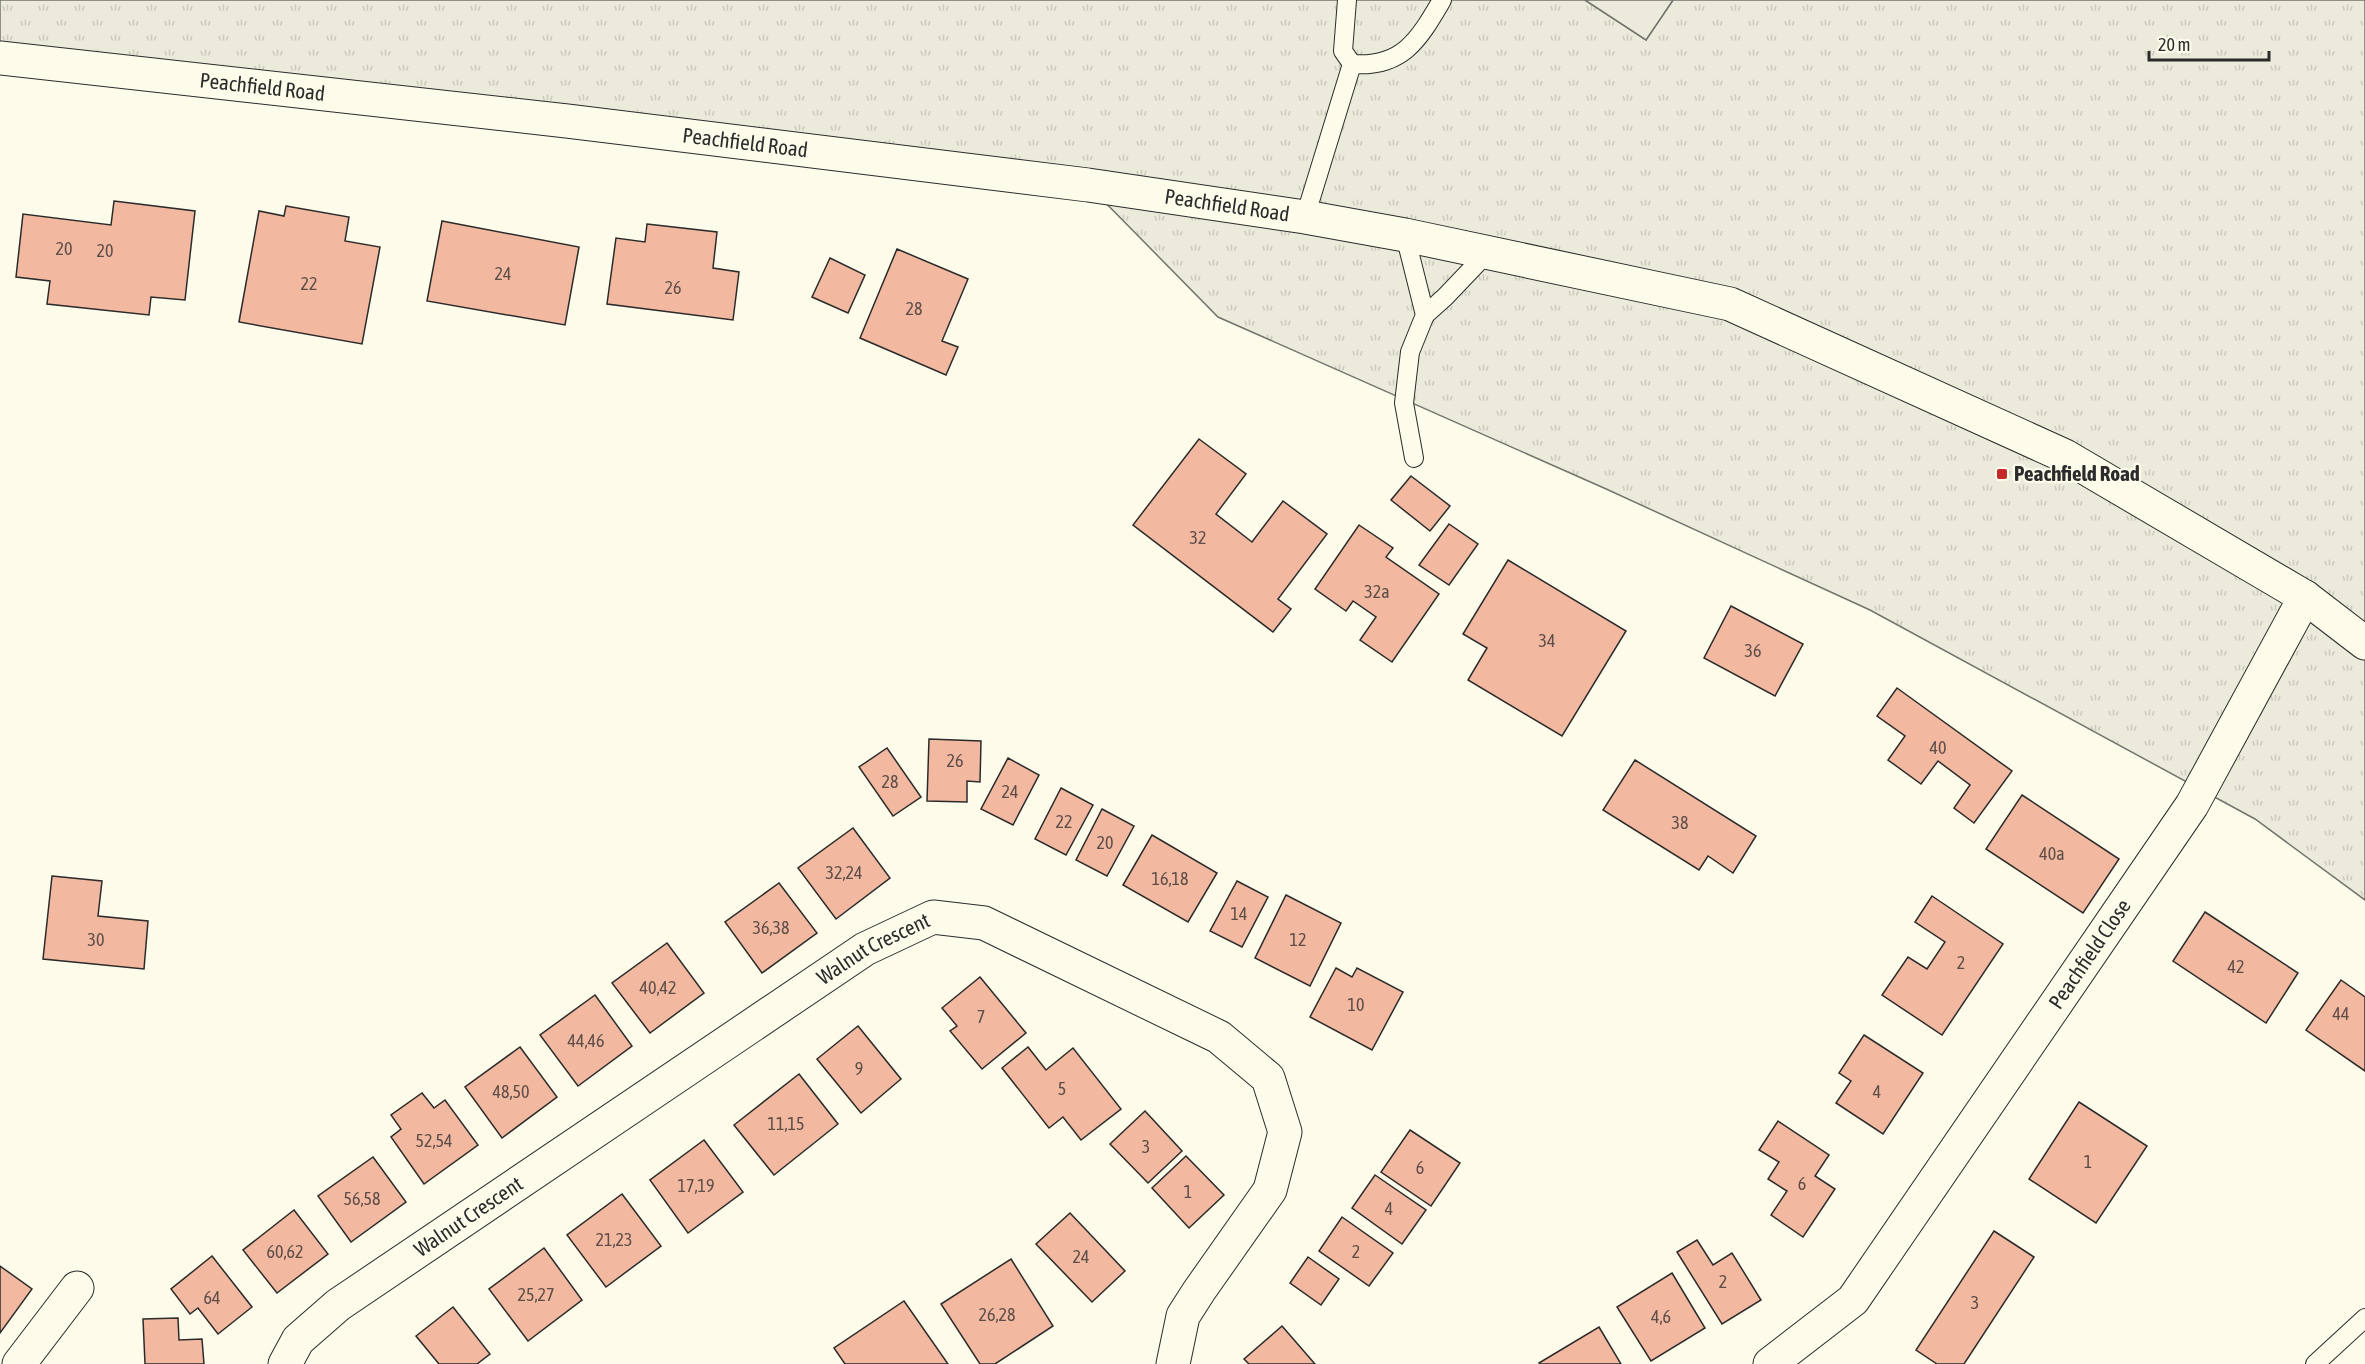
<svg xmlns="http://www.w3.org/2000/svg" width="2365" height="1364" viewBox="0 0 2365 1364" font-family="'Asap Condensed',sans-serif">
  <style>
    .grass { fill: url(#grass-tufts); stroke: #74746e; stroke-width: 1.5 }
    .pitch { fill: #ecebdb; stroke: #74746e; stroke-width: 1.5 }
    .building { fill: #f2b8a0; stroke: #2b2b2b; stroke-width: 1.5 }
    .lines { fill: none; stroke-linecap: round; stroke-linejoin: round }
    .service-casing { stroke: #2b2b2b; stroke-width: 20 }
    .minor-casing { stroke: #2b2b2b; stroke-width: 35 }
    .tertiary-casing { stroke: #2b2b2b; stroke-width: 35 }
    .service { stroke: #fdfbea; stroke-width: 18 }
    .minor { stroke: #fdfbea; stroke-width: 33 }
    .tertiary { stroke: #fdfbea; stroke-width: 33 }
    .poi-dot { fill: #c62828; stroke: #fdfbea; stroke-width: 2 }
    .labels { text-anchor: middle; stroke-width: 4.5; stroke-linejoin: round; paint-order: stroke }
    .number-label { font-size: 18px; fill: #5d4e48 }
    .street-label { font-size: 21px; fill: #2b2b2b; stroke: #fdfbea }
    .poi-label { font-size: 21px; font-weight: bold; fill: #2b2b2b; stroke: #fdfbea; text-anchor: start }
  </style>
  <defs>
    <pattern id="grass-tufts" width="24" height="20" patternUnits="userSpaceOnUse" patternTransform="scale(1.5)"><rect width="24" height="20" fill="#ecebdb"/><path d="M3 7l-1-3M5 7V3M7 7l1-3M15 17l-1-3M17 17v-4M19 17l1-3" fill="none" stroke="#cbcabc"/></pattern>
  </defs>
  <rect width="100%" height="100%" fill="#fdfbea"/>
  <path class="grass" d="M 0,0 L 1585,0 L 1646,40 L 1673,0 L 2365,0 L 2365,900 L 2255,819 L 1870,610 L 1604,488 L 1218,317 L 1088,185 L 0,58 Z"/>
  <path class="pitch" d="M 1585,0 L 1673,0 L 1646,40 Z"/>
  <g class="building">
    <path d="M 114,201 L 195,211 L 185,300 L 151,297 L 149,315 L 47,304 L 50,281 L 16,277 L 23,214 L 111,225 Z"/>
    <path d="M 286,206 L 349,217 L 345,241 L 380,247 L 362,344 L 239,322 L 259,211 L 284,216 Z"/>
    <path d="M 442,221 L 579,247 L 565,325 L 427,301 Z"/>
    <path d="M 647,224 L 717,232 L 713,268 L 739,272 L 733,320 L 607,304 L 616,238 L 645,242 Z"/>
    <path d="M 897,249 L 968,279 L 942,341 L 958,347 L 946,375 L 860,338 Z"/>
    <path d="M 830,258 L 865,275 L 848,313 L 812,297 Z"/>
    <path d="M 1199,439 L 1246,474 L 1216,514 L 1252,542 L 1283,501 L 1327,534 L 1278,599 L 1291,609 L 1273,632 L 1133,525 Z"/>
    <path d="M 1411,476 L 1450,506 L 1430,531 L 1391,500 Z"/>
    <path d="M 1449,524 L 1478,544 L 1449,585 L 1419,565 Z"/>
    <path d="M 1359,525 L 1393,548 L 1386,557 L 1439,594 L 1392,662 L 1360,640 L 1376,617 L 1353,601 L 1346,611 L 1315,589 Z"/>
    <path d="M 1508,560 L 1626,631 L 1562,736 L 1468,680 L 1487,648 L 1463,634 Z"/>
    <path d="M 1731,606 L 1803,644 L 1775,696 L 1704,658 Z"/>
    <path d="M 1897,688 L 2012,771 L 1974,823 L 1954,808 L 1970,785 L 1938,761 L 1921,784 L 1888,760 L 1905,736 L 1877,716 Z"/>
    <path d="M 929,739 L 981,741 L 980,782 L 967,781 L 967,802 L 927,801 Z"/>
    <path d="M 887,748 L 921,797 L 893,816 L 859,767 Z"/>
    <path d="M 1008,758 L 1039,775 L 1013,825 L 981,809 Z"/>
    <path d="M 1635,760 L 1756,836 L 1733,873 L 1708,856 L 1699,870 L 1603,810 Z"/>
    <path d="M 1061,788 L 1093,805 L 1066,855 L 1035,839 Z"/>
    <path d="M 2022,795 L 2119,859 L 2083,913 L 1986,849 Z"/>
    <path d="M 1102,809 L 1134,826 L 1107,876 L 1076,860 Z"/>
    <path d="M 853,828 L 890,878 L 836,919 L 798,868 Z"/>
    <path d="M 1152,835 L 1217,873 L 1188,922 L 1123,885 Z"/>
    <path d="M 52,876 L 102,881 L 98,916 L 148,921 L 144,969 L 43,959 Z"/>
    <path d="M 1237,881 L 1268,897 L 1242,947 L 1210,931 Z"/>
    <path d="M 779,883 L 817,933 L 762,973 L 725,922 Z"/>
    <path d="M 1286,895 L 1341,923 L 1310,986 L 1255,958 Z"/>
    <path d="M 1932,896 L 2003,944 L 1942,1035 L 1882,995 L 1908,957 L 1927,969 L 1945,942 L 1915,922 Z"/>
    <path d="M 2205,912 L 2298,973 L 2266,1023 L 2173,961 Z"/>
    <path d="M 667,943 L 704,993 L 650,1033 L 612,983 Z"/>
    <path d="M 1336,968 L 1352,977 L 1357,968 L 1403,992 L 1372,1050 L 1310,1017 Z"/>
    <path d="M 980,977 L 1026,1033 L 982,1069 L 950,1031 L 957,1026 L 942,1008 Z"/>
    <path d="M 2341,980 L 2365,997 L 2365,1071 L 2306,1030 Z"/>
    <path d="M 595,995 L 632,1046 L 578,1086 L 540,1035 Z"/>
    <path d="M 858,1026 L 901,1079 L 861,1113 L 817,1059 Z"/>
    <path d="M 1864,1035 L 1923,1073 L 1883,1134 L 1836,1103 L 1851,1081 L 1839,1073 Z"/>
    <path d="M 520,1047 L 557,1097 L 502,1138 L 465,1087 Z"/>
    <path d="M 1028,1047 L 1046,1070 L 1073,1048 L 1121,1109 L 1081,1140 L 1063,1117 L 1049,1128 L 1002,1068 Z"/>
    <path d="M 799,1074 L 838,1124 L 774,1175 L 734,1125 Z"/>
    <path d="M 422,1093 L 434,1108 L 445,1100 L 478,1145 L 424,1184 L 391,1137 L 401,1129 L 391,1115 Z"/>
    <path d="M 2079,1102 L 2147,1146 L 2096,1223 L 2029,1179 Z"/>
    <path d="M 1145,1111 L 1182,1151 L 1148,1183 L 1110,1144 Z"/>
    <path d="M 1778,1121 L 1829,1155 L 1815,1176 L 1835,1189 L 1803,1237 L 1771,1215 L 1787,1191 L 1768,1179 L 1779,1162 L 1759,1150 Z"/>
    <path d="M 1410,1130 L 1460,1163 L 1431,1206 L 1381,1172 Z"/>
    <path d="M 704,1140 L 743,1192 L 688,1233 L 650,1180 Z"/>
    <path d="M 1186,1156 L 1224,1195 L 1189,1228 L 1152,1188 Z"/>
    <path d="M 373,1157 L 406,1202 L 351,1242 L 318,1196 Z"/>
    <path d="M 1375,1175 L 1426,1210 L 1402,1244 L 1352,1208 Z"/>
    <path d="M 622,1194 L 661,1246 L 606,1287 L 567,1235 Z"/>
    <path d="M 294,1210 L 328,1254 L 277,1293 L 243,1250 Z"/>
    <path d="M 1070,1213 L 1125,1271 L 1092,1302 L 1036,1244 Z"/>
    <path d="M 1342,1217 L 1393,1253 L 1369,1286 L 1319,1251 Z"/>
    <path d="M 1994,1231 L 2034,1257 L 1964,1364 L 1937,1364 L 1916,1350 Z"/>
    <path d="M 1697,1240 L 1713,1265 L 1732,1253 L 1761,1300 L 1722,1324 L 1677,1252 Z"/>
    <path d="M 544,1248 L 582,1300 L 528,1341 L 489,1289 Z"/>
    <path d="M 212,1256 L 252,1307 L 218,1334 L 198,1308 L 190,1314 L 171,1289 Z"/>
    <path d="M 1308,1257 L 1339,1279 L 1321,1305 L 1290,1283 Z"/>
    <path d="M 1011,1259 L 1053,1326 L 995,1364 L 980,1364 L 941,1304 Z"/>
    <path d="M 0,1266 L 32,1289 L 0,1333 Z"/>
    <path d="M 1672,1273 L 1705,1328 L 1651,1361 L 1617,1307 Z"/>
    <path d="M 904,1301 L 948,1364 L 845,1364 L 834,1348 Z"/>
    <path d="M 453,1307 L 490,1354 L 477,1364 L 439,1364 L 416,1336 Z"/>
    <path d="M 178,1318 L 179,1340 L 202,1339 L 204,1364 L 145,1364 L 143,1319 Z"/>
    <path d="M 1282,1326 L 1315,1364 L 1249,1364 L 1244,1359 Z"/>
    <path d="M 1599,1327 L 1621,1364 L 1540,1364 L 1539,1363 Z"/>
  </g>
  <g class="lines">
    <defs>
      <g id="service">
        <path d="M 1347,0 L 1343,51 L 1352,64"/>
        <path d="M 1352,64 C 1403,68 1419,39 1442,0"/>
        <path d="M 1305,217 L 1352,64"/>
        <path d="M 1405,235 L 1425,315 L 1410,352 L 1404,403 L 1414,458"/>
        <path d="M 1425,315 L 1445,297 L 1487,253"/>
        <path d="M 2315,1364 L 2365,1318"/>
      </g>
      <g id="minor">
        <path d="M 19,1364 L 77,1288"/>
        <path id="s1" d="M 285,1364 L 298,1340 L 338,1305 L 865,949 L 933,917 L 984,923 L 1219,1037 L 1268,1078 L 1285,1132 L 1270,1190 L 1199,1291 L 1183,1316 L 1173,1364"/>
        <path id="s2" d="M 1770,1364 L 1853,1300 L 2192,805 L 2305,597"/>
      </g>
      <g id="tertiary">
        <path id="s3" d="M 0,58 L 567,121 L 1088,185 L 1305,217 L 1405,235 L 1730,304 L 2065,456 L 2305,597 L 2365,643"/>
      </g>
    </defs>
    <use href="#service" class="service-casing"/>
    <use href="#minor" class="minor-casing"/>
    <use href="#tertiary" class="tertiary-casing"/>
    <use href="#service" class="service"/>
    <use href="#minor" class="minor"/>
    <use href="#tertiary" class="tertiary"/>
  </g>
  <rect class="poi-dot" x="1996" y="468" width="12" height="12" rx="3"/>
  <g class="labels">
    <g class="number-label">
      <text x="64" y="255">20</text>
      <text x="105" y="257">20</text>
      <text x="503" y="280">24</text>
      <text x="309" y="290">22</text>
      <text x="673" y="294">26</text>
      <text x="914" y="315">28</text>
      <text x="1198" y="544">32</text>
      <text x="1377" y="598">32a</text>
      <text x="1547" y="647">34</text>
      <text x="1753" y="657">36</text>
      <text x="1938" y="754">40</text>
      <text x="955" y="767">26</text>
      <text x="890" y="788">28</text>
      <text x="1010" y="798">24</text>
      <text x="1064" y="828">22</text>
      <text x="1680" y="829">38</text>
      <text x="1105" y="849">20</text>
      <text x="2052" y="860">40a</text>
      <text x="844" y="879">32,24</text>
      <text x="1170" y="885">16,18</text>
      <text x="1239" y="920">14</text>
      <text x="771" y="934">36,38</text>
      <text x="96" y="946">30</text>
      <text x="1298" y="946">12</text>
      <text x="1961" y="969">2</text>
      <text x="2236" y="973">42</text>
      <text x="658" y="994">40,42</text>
      <text x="1356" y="1011">10</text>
      <text x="2341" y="1020">44</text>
      <text x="981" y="1023">7</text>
      <text x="586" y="1047">44,46</text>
      <text x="859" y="1075">9</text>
      <text x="1062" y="1095">5</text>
      <text x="511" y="1098">48,50</text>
      <text x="1877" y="1098">4</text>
      <text x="786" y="1130">11,15</text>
      <text x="434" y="1147">52,54</text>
      <text x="1146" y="1153">3</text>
      <text x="2088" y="1168">1</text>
      <text x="1420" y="1174">6</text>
      <text x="1802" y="1190">6</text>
      <text x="696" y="1192">17,19</text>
      <text x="1188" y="1198">1</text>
      <text x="362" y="1205">56,58</text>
      <text x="1389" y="1215">4</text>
      <text x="614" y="1246">21,23</text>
      <text x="285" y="1258">60,62</text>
      <text x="1356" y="1258">2</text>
      <text x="1081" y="1263">24</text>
      <text x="1723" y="1288">2</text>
      <text x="536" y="1301">25,27</text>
      <text x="212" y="1304">64</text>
      <text x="1975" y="1309">3</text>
      <text x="997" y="1321">26,28</text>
      <text x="1661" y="1323">4,6</text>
    </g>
    <g class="street-label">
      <text dy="7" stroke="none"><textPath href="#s3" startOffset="264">Peachfield Road</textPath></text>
      <text dy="7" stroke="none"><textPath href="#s3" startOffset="750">Peachfield Road</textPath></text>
      <text dy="7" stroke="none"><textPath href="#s3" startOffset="1236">Peachfield Road</textPath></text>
      <text dy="7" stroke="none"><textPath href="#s1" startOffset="724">Walnut Crescent</textPath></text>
      <text dy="7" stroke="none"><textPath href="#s2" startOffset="524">Peachfield Close</textPath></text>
      <text dy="7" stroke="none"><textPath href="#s1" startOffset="238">Walnut Crescent</textPath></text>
    </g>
    <g class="poi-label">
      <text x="2014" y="481">Peachfield Road</text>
    </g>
  </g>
  <path d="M2149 51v9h120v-9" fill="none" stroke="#2b2b2b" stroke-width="3"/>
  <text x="2158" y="51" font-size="18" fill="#2b2b2b" stroke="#fdfbea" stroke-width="4.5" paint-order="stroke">20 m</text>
</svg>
